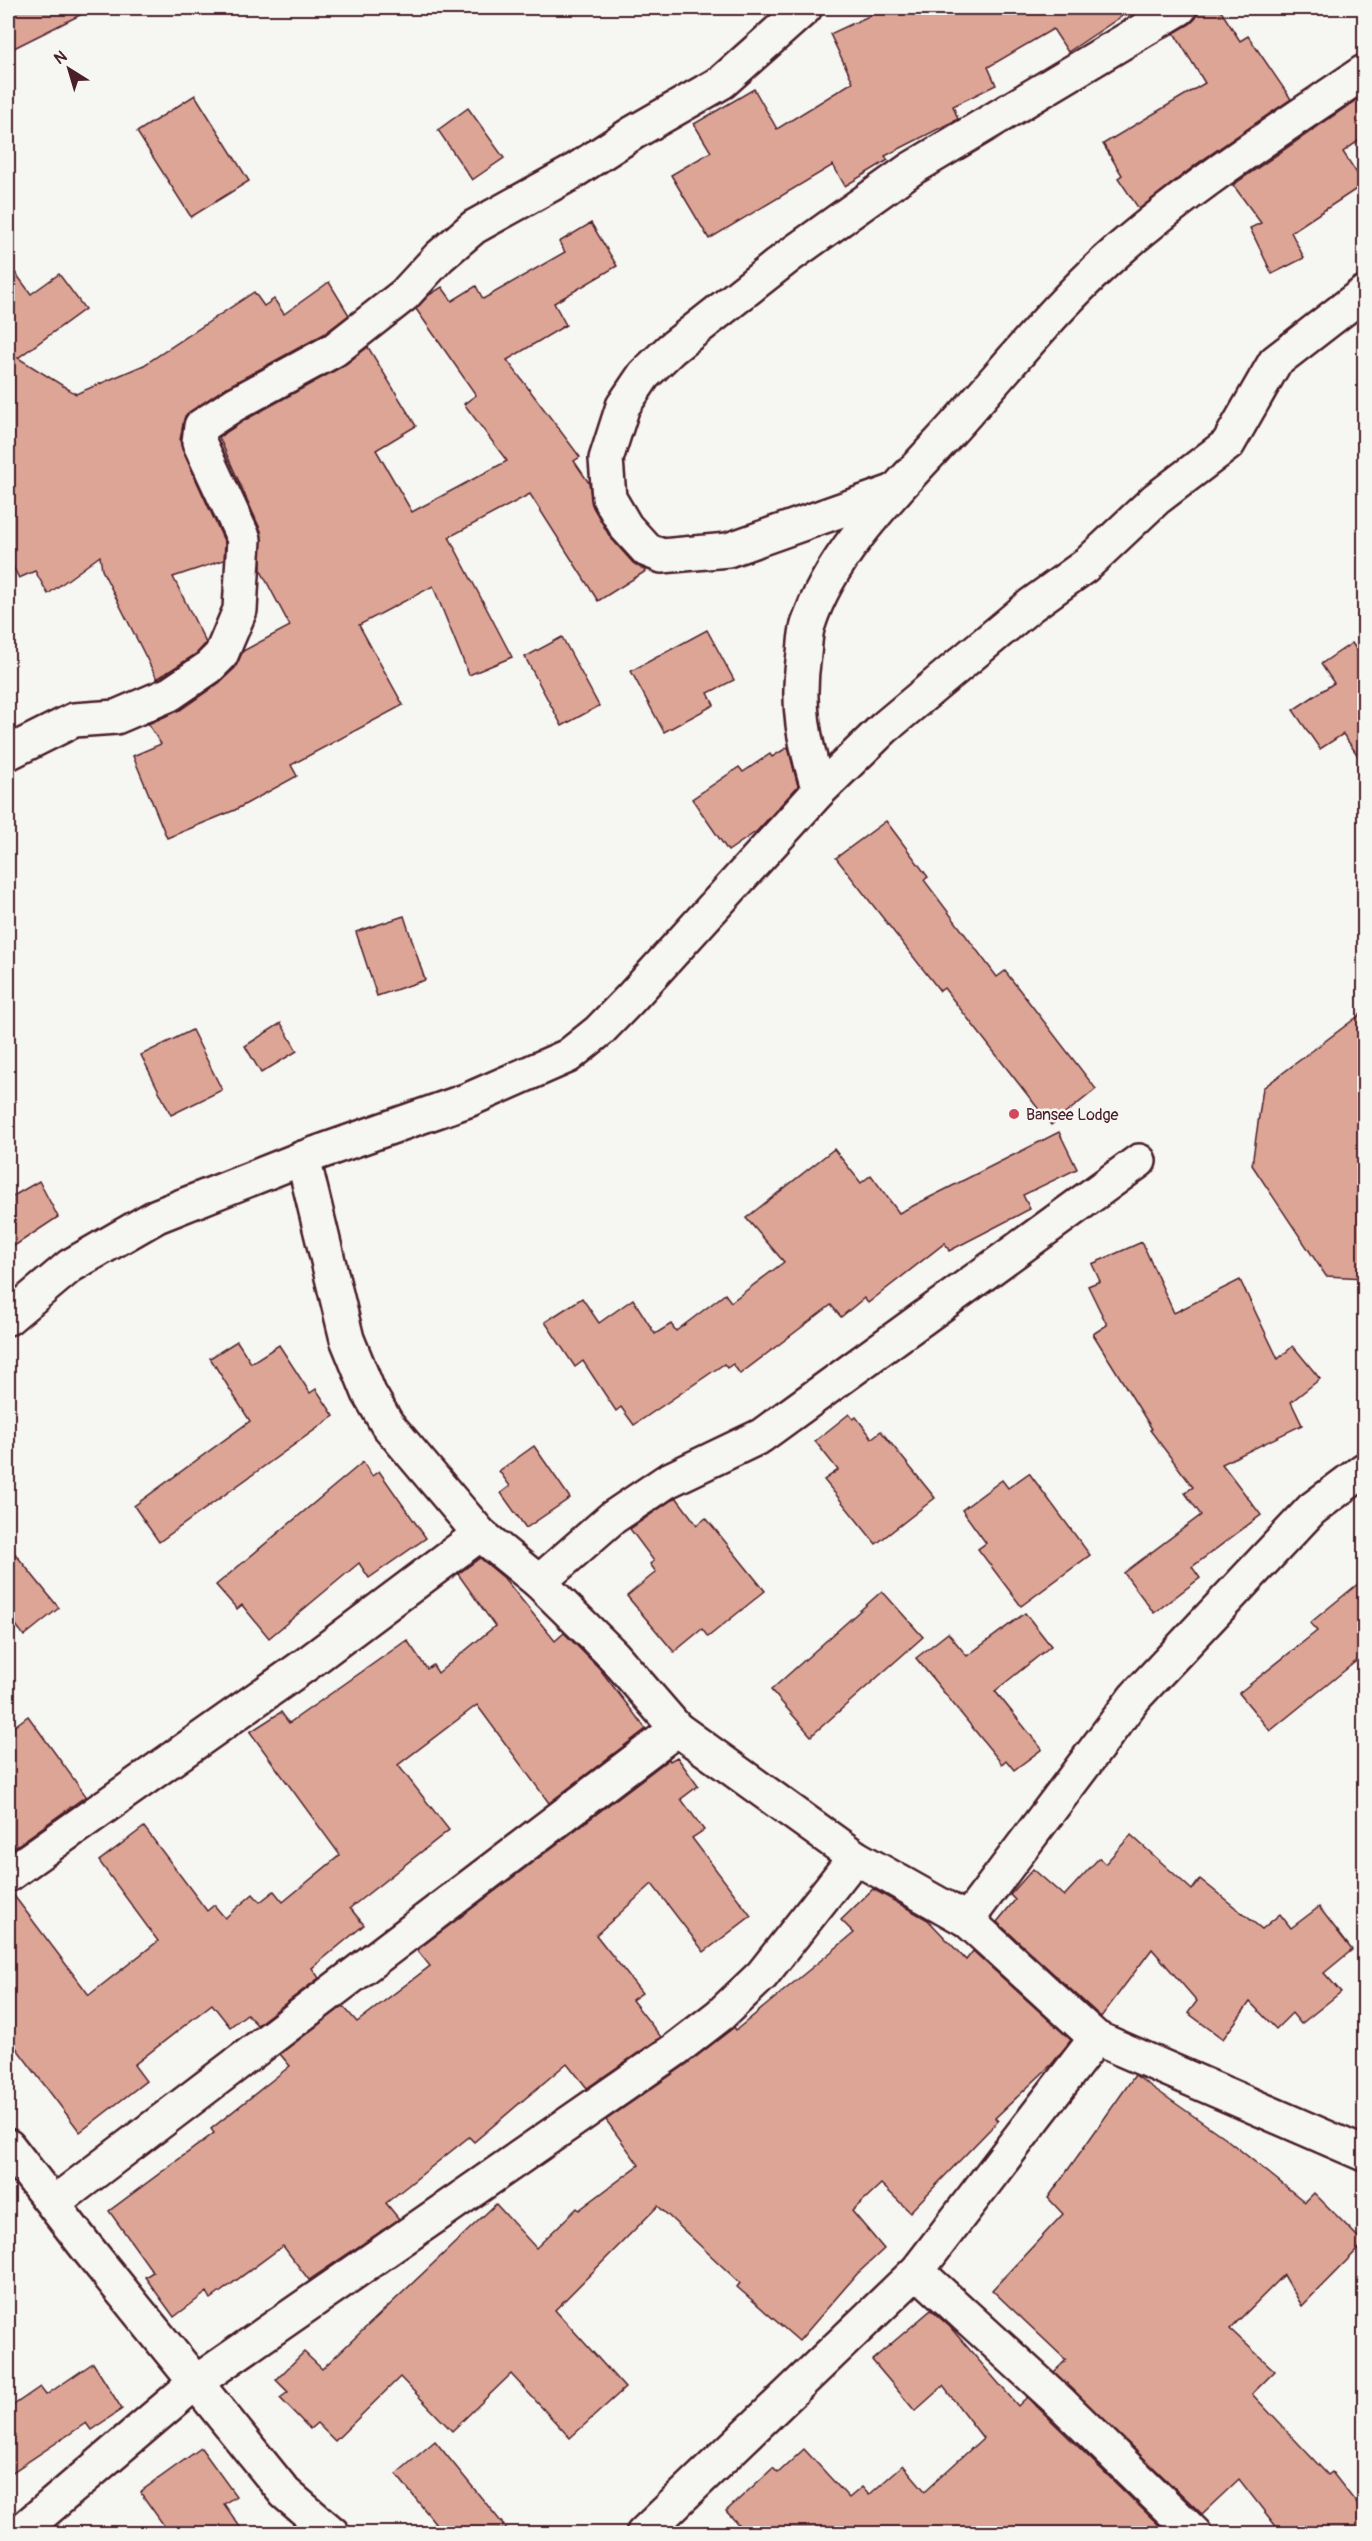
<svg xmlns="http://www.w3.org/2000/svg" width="1372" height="2541" viewBox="0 0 1372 2541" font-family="Pangolin,sans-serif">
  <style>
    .building { fill: #dda595; stroke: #4a1f2b; stroke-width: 1.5 }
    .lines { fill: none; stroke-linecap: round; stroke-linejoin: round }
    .minor-casing { stroke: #4a1f2b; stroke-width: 38 }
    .minor { stroke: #f6f6f2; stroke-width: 33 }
    .poi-dot { fill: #d1495b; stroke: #f6f6f2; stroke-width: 2 }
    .labels { text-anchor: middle; stroke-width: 5; stroke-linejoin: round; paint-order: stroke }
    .poi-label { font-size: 16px; fill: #4a1f2b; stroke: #f6f6f2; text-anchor: start }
  </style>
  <rect width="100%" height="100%" fill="#f6f6f2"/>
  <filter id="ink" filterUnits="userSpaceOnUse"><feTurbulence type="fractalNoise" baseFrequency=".0167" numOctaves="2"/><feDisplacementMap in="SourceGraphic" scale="12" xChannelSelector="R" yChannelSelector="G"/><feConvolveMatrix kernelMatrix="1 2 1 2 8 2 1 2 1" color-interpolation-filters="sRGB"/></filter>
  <g filter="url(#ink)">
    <g class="building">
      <path d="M 8,8 L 94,8 L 8,51 Z"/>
      <path d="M 886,8 L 1134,8 L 1068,52 L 1053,29 L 988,67 L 996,85 L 953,106 L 958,119 L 885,156 L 888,160 L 845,186 L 833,165 L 709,239 L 671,175 L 711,152 L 694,124 L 754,89 L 777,129 L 853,82 L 830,34 Z"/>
      <path d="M 1199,8 L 1219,8 L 1240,41 L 1248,36 L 1291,99 L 1198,163 L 1139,209 L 1118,178 L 1122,175 L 1103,144 L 1205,83 L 1174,33 L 1190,24 L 1196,18 Z"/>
      <path d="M 1365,94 L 1365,136 L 1343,152 L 1364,184 L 1291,232 L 1304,258 L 1272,274 L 1250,228 L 1261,223 L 1233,185 Z"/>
      <path d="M 195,95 L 249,181 L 191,217 L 137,132 Z"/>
      <path d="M 468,108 L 504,158 L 472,180 L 438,130 Z"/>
      <path d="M 591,223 L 617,266 L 554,303 L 566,325 L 507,360 L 580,457 L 574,461 L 589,483 L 593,507 L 610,537 L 633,563 L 646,571 L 598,601 L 530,494 L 449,537 L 512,657 L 469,675 L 433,586 L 359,625 L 403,705 L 291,765 L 297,776 L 235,810 L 167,838 L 133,756 L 161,744 L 148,724 L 180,710 L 219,683 L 235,668 L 243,651 L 290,626 L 261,571 L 261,531 L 219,437 L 245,420 L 343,366 L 368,347 L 416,426 L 376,450 L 412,512 L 507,461 L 464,404 L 476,395 L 416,309 L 429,295 L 442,287 L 452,301 L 476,286 L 483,299 L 565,252 L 559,242 Z"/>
      <path d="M 8,263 L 31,294 L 59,274 L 85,309 L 18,358 L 76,394 L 144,365 L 254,292 L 264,306 L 274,299 L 284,314 L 329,282 L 349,315 L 324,334 L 225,388 L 185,416 L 180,440 L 182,449 L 225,543 L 224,560 L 173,577 L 206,643 L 196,654 L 157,679 L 102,570 L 100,556 L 48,594 L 35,571 L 19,578 L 8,557 Z"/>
      <path d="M 707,630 L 734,680 L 708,693 L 714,705 L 664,732 L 631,671 Z"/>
      <path d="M 562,637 L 599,706 L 562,726 L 525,657 Z"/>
      <path d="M 1352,643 L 1365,662 L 1365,766 L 1343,734 L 1320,749 L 1293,710 L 1334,683 L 1321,664 Z"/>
      <path d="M 788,747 L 798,786 L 757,831 L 728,851 L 692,799 L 739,767 L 743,772 L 770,754 L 772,757 Z"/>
      <path d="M 886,821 L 928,877 L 924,880 L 997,977 L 1005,971 L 1096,1089 L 1051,1125 L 944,988 L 940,991 L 836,858 Z"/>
      <path d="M 404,916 L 425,980 L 377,996 L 356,932 Z"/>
      <path d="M 1365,1011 L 1365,1278 L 1326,1276 L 1252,1165 L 1263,1088 Z"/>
      <path d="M 281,1023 L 297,1051 L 261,1073 L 245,1046 Z"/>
      <path d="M 192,1030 L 222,1090 L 171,1115 L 141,1055 Z"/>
      <path d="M 1059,1132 L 1077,1169 L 1023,1195 L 1030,1209 L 949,1251 L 945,1243 L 868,1303 L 864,1298 L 841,1317 L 831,1305 L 740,1374 L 733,1364 L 727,1368 L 724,1364 L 634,1425 L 621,1407 L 616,1411 L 583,1361 L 575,1367 L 545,1322 L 582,1298 L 599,1323 L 633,1299 L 655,1334 L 671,1324 L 676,1331 L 725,1294 L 731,1302 L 784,1262 L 746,1218 L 834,1149 L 861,1183 L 871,1175 L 899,1213 Z"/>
      <path d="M 39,1181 L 58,1217 L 8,1250 L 8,1199 Z"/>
      <path d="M 1142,1242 L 1174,1313 L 1240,1280 L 1278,1359 L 1293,1346 L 1320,1379 L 1291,1402 L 1302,1425 L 1222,1464 L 1261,1515 L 1192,1567 L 1200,1578 L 1154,1613 L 1124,1573 L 1201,1515 L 1185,1493 L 1193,1487 L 1150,1430 L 1152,1429 L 1093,1334 L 1107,1325 L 1088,1286 L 1100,1281 L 1092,1264 Z"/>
      <path d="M 237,1341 L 251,1363 L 279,1345 L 310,1393 L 316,1389 L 334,1416 L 159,1542 L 134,1506 L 250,1421 L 210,1358 Z"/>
      <path d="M 849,1414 L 853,1419 L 856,1417 L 872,1438 L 881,1431 L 935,1498 L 876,1544 L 824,1480 L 838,1470 L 815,1441 Z"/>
      <path d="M 534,1446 L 570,1498 L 526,1528 L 501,1493 L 510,1486 L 499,1471 Z"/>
      <path d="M 363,1462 L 372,1476 L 379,1471 L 426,1538 L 369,1578 L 359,1563 L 269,1638 L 242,1605 L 237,1609 L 216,1585 Z"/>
      <path d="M 1029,1473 L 1090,1555 L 1021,1606 L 978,1549 L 986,1543 L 962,1510 L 1002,1480 L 1008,1488 Z"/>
      <path d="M 676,1497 L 697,1525 L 706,1518 L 765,1591 L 708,1637 L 702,1629 L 674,1652 L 627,1596 L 656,1572 L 650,1564 L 654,1561 L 630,1529 Z"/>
      <path d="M 8,1545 L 59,1608 L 24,1636 L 8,1614 Z"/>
      <path d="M 480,1558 L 504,1578 L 555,1641 L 564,1633 L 599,1668 L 646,1729 L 549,1803 L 477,1705 L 398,1765 L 449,1830 L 350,1908 L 364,1925 L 312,1968 L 319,1978 L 257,2025 L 247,2014 L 230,2027 L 212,2004 L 134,2065 L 146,2081 L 80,2132 L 8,2037 L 8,1893 L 12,1893 L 89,1995 L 158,1941 L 99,1861 L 144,1827 L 207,1911 L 214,1905 L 225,1918 L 253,1894 L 260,1902 L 274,1891 L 283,1902 L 340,1855 L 250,1732 L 281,1712 L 289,1723 L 407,1640 L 427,1669 L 433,1665 L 438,1673 L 495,1626 L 458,1574 Z"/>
      <path d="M 1365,1578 L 1365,1654 L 1270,1731 L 1239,1693 L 1317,1631 L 1310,1623 Z"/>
      <path d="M 882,1591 L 923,1637 L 811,1736 L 771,1690 Z"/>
      <path d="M 1025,1613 L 1051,1646 L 995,1691 L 1042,1749 L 1014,1770 L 1006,1760 L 1002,1764 L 916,1658 L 948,1633 L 967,1656 Z"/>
      <path d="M 28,1716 L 86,1796 L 8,1852 L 8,1731 Z"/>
      <path d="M 677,1757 L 698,1786 L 681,1799 L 704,1830 L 692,1838 L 751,1916 L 704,1952 L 652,1884 L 596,1935 L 642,1993 L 632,2000 L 661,2037 L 587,2088 L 567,2063 L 474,2142 L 469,2137 L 386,2203 L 399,2219 L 309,2280 L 283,2246 L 211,2299 L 207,2292 L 174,2317 L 145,2277 L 153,2272 L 109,2211 L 214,2133 L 211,2129 L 290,2066 L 280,2054 L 343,2006 L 357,2022 L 430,1966 L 417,1950 L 669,1759 L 670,1761 Z"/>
      <path d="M 1131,1835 L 1192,1890 L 1200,1879 L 1262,1929 L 1280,1914 L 1291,1928 L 1319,1907 L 1352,1950 L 1324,1973 L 1341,1992 L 1301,2024 L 1292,2013 L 1276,2029 L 1250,2002 L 1223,2039 L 1188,2013 L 1197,2001 L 1152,1949 L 1101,2017 L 997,1922 L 1015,1900 L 1010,1895 L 1033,1869 L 1064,1896 L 1099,1858 L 1105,1864 Z"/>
      <path d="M 873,1889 L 928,1920 L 966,1960 L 973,1951 L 1071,2040 L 1051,2065 L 995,2118 L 998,2121 L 910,2212 L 881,2184 L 852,2211 L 884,2249 L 857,2274 L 799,2341 L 737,2287 L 740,2283 L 658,2206 L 555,2310 L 625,2388 L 570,2438 L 511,2374 L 452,2431 L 400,2377 L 335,2441 L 317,2423 L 310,2429 L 280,2398 L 288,2392 L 276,2380 L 304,2352 L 322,2369 L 496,2204 L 536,2248 L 577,2208 L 579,2210 L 639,2165 L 606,2120 L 687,2064 L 734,2027 L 736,2030 L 854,1933 L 841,1920 Z"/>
      <path d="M 1135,2075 L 1225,2138 L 1305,2202 L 1314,2193 L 1364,2243 L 1302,2306 L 1284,2275 L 1230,2329 L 1275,2371 L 1252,2394 L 1328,2475 L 1332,2472 L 1365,2514 L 1365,2523 L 1351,2534 L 1282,2534 L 1239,2479 L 1202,2514 L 1054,2372 L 1066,2360 L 992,2290 L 1063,2214 L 1048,2198 Z"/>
      <path d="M 931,2310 L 950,2327 L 1018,2406 L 1027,2397 L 1168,2534 L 747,2534 L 726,2511 L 773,2468 L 778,2473 L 804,2449 L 849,2498 L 862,2487 L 869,2495 L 903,2465 L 925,2491 L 983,2438 L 943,2386 L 915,2411 L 872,2360 Z"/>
      <path d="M 93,2363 L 122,2409 L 91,2430 L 86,2423 L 8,2475 L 8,2409 L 40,2387 L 46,2395 Z"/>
      <path d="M 435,2441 L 511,2534 L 444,2534 L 396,2474 Z"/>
      <path d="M 201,2448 L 236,2496 L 224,2504 L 245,2534 L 170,2534 L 140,2492 Z"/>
    </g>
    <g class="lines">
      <defs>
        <g id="minor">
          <path d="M 895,491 L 728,550 L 662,556 L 647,550 L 626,527 L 609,498 L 606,459 L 623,406 L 644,375 L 671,349 L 789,256 L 911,169 L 1180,8"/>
          <path d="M 8,753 L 74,720 L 116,717 L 170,694 L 208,668 L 221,655 L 240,610 L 244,539 L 199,442 L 201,426 L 235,404 L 334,350 L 404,295 L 439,257 L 474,227 L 568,175 L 633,133 L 722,82 L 805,8"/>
          <path d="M 819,791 C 804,741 796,707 804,654 C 805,645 805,634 808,625 C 830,555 895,491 943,439 C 1002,375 1055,305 1121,248 C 1196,183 1282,128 1364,72"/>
          <path d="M 303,1158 L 347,1339 L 369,1393 L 387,1424 L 480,1534 L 539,1582 L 613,1655 L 677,1729 L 855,1857 L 967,1920 L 1096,2038 L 1364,2154"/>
          <path d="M 8,1318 L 70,1266 L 157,1216 L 303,1158 L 468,1100 L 568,1056 L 599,1031 L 630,999 L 819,791 L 884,728 L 1031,605 L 1085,566 L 1156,499 L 1228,444 L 1275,362 L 1364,293"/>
          <path d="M 539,1582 L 612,1518 L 667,1481 L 761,1436 L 1139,1161"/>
          <path d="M 8,1875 L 308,1663 L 480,1534"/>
          <path d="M 967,1920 L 1135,1697 L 1312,1509 L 1364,1470"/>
          <path d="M 8,2146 L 87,2248 L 285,2493 L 333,2534"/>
          <path d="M 54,2203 L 677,1729"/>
          <path d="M 917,2271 L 1061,2403 L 1195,2534"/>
          <path d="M 18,2534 L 196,2382 L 676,2049 L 720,2015 L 762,1975 L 855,1857"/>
          <path d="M 643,2534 L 917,2271 L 1096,2038"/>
        </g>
      </defs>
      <use href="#minor" class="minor-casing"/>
      <use href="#minor" class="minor"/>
    </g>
  </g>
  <circle class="poi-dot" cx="1014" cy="1114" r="6"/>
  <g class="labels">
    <g class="poi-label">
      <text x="1026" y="1120">Bansee Lodge</text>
    </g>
  </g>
  <rect width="1372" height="2541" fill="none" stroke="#f6f6f2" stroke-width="30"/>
  <rect x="15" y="15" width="1342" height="2511" fill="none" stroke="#4a1f2b" stroke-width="2" filter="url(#ink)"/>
  <g transform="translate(69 69) rotate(323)" stroke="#f6f6f2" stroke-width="4.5" paint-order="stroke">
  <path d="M0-4.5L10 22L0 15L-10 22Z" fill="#4a1f2b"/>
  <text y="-9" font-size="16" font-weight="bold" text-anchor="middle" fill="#4a1f2b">N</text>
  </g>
</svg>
